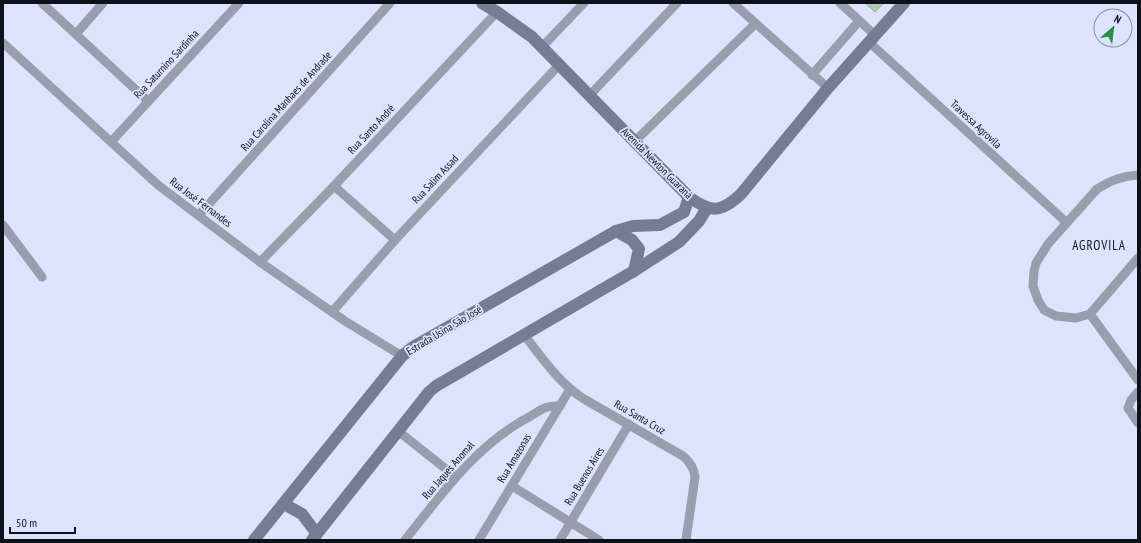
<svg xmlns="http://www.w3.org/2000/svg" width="1141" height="543" viewBox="0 0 1141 543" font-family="'PT Sans Narrow',sans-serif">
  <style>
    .building { fill: #aec8b1; stroke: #97b19a }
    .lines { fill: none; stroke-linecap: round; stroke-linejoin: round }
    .street { stroke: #999eaf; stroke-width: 9 }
    .secondary { stroke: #757c94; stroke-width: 12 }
    .labels { text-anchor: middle; stroke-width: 3.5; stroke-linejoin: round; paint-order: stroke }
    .street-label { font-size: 11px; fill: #0e101b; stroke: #dce3fc }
    .quarter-label { font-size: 13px; letter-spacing: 1px; fill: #0e101b; stroke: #dce3fc }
  </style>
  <rect width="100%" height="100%" fill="#dce3fc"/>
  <path class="building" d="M 865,3 L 884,3 L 875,12 Z"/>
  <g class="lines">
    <g class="street">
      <path d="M 42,3 L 148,101"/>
      <path d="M 733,3 L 828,88"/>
      <path d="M 840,3 L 876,36"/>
      <path d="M 76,34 L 103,3"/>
      <path d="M 3,43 L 158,185 L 260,262 L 345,321 L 402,356"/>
      <path d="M 870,43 L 1066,222"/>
      <path d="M 542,47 L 584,3"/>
      <path d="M 812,75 L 859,21"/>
      <path d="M 589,96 L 677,3"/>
      <path d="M 635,141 L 755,24"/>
      <path d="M 111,142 L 239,3"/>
      <path d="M 1138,175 C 1123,176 1109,181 1097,189 L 1048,244 L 1036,263 L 1034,271 L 1033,286 L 1038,300 L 1044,310 L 1056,316 L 1076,318 L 1090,314 L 1138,258"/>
      <path d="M 334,186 L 395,240"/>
      <path d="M 199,215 L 390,3"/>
      <path d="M 3,225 L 42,277"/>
      <path d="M 260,262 L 334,186 L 497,12"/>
      <path d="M 332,312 L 395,240 L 559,65"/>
      <path d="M 1090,314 L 1138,380"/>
      <path d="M 525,336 C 543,359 559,383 584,399 L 683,456 C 690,462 694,468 695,477 L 686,540"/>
      <path d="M 1138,392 L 1131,400 L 1128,408 L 1138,423"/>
      <path d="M 398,431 L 456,477"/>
      <path d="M 512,486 L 599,540"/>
      <path d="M 405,540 C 442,494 476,445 529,417 C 541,410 545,405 560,406"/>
      <path d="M 479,540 L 570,389"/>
      <path d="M 560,540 L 629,424"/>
    </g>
    <g class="secondary">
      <path d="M 482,3 L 497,12 L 532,37 L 689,197 C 711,213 721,213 741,194 L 828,88 L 904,3"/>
      <path d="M 616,231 L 632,240 L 639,249 L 634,271"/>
      <path d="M 284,504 L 302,514 L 317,534"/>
      <path d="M 254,540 L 402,356 L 413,347 L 616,231 L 633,226 L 660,225 L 684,212 L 689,197"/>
      <path d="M 312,540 L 429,392 L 436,386 L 634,271 L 679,242 L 699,221 L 707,208"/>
    </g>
  </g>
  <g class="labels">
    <g class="street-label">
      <text transform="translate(166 64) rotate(-47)" y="4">Rua Saturnino Sardinha</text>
      <text transform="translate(286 101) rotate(-48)" y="4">Rua Carolina Manhaes de Andrade</text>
      <text transform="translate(976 124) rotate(43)" y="4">Travessa Agrovila</text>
      <text transform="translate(371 129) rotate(-47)" y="4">Rua Santo André</text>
      <text transform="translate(657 163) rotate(45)" y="4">Avenida Newton Guaraná</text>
      <text transform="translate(435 179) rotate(-47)" y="4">Rua Salim Assad</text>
      <text transform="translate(201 202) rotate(37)" y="4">Rua José Fernandes</text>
      <text transform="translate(444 330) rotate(-31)" y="4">Estrada Usina São José</text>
      <text transform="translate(640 417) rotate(30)" y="4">Rua Santa Cruz</text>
      <text transform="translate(514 458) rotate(-59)" y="4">Rua Amazonas</text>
      <text transform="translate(448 470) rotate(-49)" y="4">Rua Jaques Anomal</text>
      <text transform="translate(584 476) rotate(-59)" y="4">Rua Buenos Aires</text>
    </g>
    <g class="quarter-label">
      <text x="1099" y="250">AGROVILA</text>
    </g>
  </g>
  <rect width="1141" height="543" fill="none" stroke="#0e101b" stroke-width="8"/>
  <g transform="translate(1113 28) rotate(28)"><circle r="19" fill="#dce3fc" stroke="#8a8fa2"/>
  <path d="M0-3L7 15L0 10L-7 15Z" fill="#288e43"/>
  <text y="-6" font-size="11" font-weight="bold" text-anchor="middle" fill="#0e101b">N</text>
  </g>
  <path d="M10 527v6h65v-6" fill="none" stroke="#0e101b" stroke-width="2"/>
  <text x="16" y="527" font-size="12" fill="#0e101b" stroke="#dce3fc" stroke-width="3" paint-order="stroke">50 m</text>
</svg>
